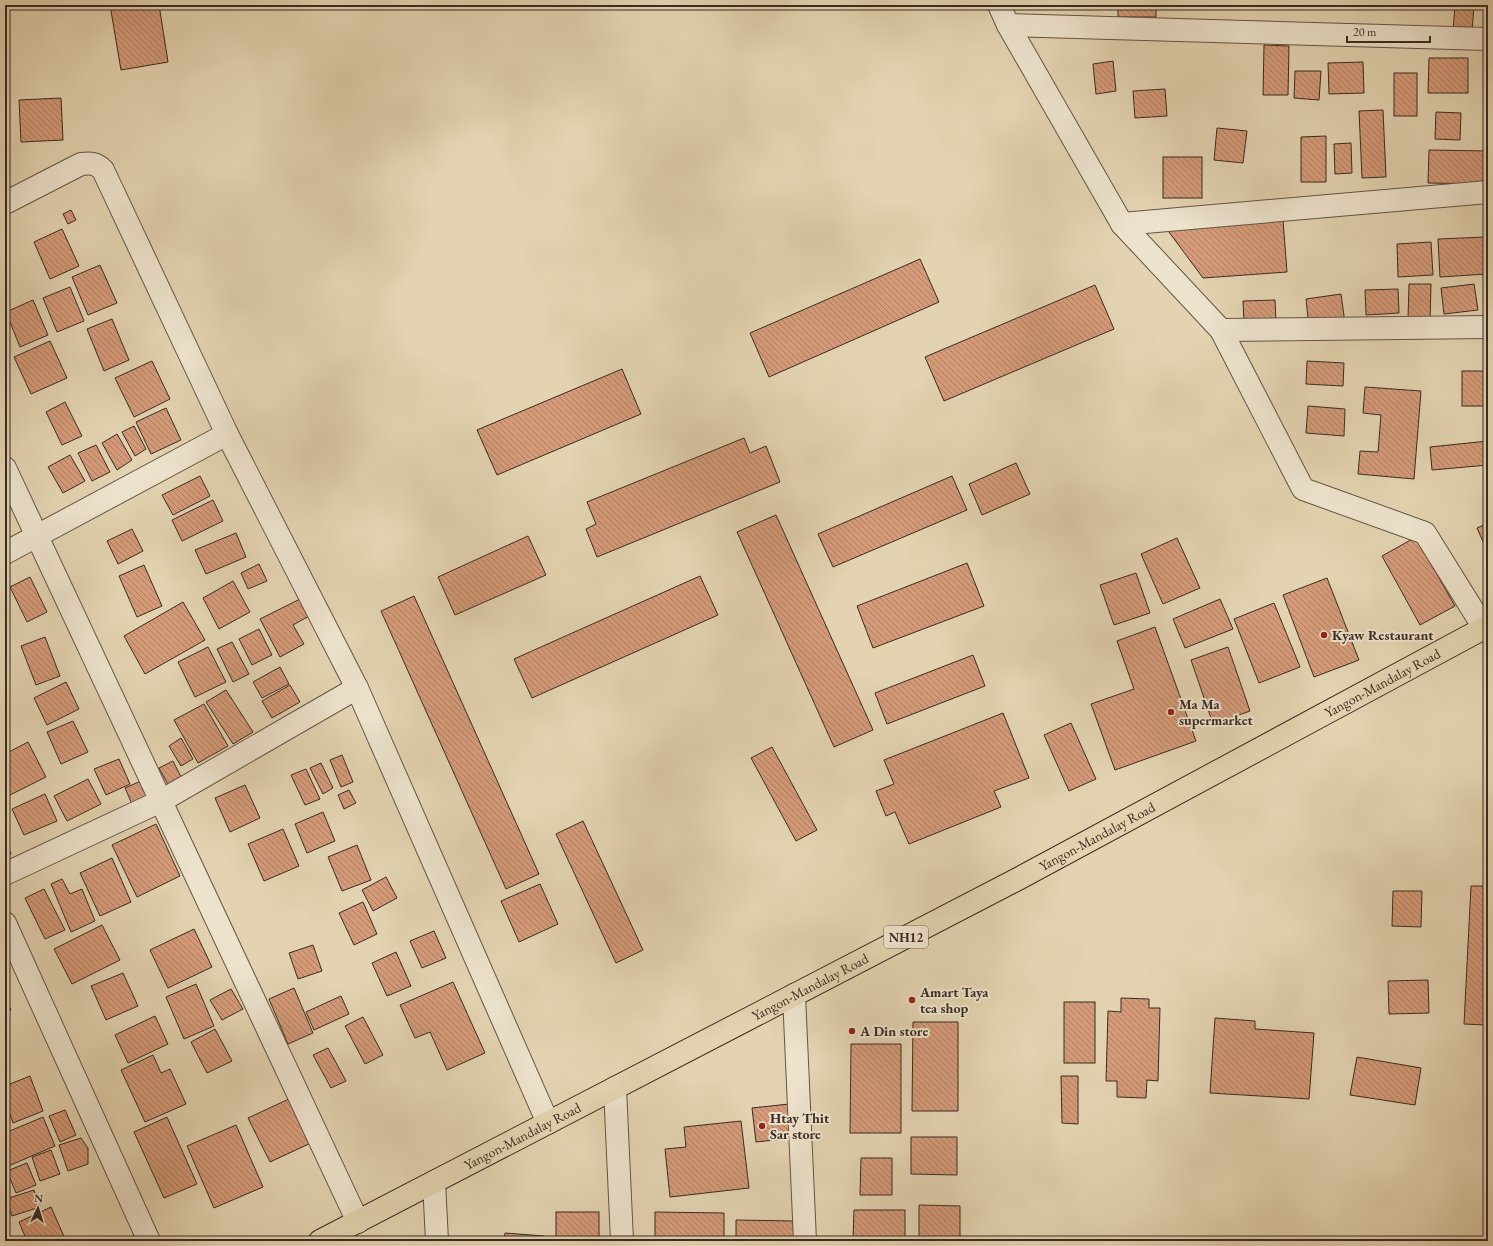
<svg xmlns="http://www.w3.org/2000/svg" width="1493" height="1246" viewBox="0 0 1493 1246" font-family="'EB Garamond',serif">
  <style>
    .building { fill: url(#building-back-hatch); stroke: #392b24 }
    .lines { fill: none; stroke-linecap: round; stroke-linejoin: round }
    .street-casing { stroke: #645547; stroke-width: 24 }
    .highway-casing { stroke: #392b24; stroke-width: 24 }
    .street { stroke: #ede2cc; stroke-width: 22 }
    .highway { stroke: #e3d3b0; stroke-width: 22 }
    .poi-dot { fill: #8f2418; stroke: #ede2cc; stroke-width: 1.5 }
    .labels { text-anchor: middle; stroke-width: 4; stroke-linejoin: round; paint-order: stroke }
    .shield { fill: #ede2cc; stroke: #6f6256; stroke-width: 1 }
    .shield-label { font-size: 13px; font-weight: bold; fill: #392b24 }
    .poi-label { font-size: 14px; font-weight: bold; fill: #392b24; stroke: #ede2cc; text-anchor: start }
    .street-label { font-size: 14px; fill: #392b24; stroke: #ede2cc }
  </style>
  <defs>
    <pattern id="building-back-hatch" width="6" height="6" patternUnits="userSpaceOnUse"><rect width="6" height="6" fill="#d59b79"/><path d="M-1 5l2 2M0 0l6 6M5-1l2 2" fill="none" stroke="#ae7f63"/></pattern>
  </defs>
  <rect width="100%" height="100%" fill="#e3d3b0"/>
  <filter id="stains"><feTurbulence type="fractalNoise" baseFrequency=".005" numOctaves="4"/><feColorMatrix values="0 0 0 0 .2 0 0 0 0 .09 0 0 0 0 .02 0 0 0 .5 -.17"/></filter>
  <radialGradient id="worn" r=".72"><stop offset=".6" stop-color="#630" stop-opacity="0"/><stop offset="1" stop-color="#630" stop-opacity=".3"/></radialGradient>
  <g class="building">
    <path d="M 110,5 L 159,5 L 168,62 L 121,70 Z"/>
    <rect x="1118" y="5" width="38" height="12"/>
    <path d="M 1455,5 L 1474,5 L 1472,33 L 1453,31 Z"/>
    <path d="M 1264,45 L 1289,46 L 1288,95 L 1263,95 Z"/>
    <path d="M 1429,58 L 1468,58 L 1468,93 L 1428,93 Z"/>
    <path d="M 1113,61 L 1116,91 L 1096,94 L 1093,64 Z"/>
    <path d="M 1363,62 L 1364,93 L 1329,94 L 1328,63 Z"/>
    <path d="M 1295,71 L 1321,71 L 1319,100 L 1294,98 Z"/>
    <rect x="1394" y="73" width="23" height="43"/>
    <path d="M 1165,89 L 1167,116 L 1135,118 L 1133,91 Z"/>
    <path d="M 61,98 L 63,140 L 21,142 L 19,100 Z"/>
    <path d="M 1383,110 L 1386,177 L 1362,178 L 1359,111 Z"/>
    <path d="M 1436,112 L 1461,113 L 1460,140 L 1435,139 Z"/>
    <path d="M 1217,128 L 1247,131 L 1243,163 L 1214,160 Z"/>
    <path d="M 1326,136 L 1326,182 L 1301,182 L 1301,137 Z"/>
    <path d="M 1351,143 L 1352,173 L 1335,174 L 1334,144 Z"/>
    <path d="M 1429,150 L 1488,151 L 1487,184 L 1428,183 Z"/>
    <rect x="1163" y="157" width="39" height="41"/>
    <path d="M 71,210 L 76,220 L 68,224 L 63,214 Z"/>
    <path d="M 1283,220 L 1287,272 L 1203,278 L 1166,228 Z"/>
    <path d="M 62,229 L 79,266 L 50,279 L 34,242 Z"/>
    <path d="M 1485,237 L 1487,274 L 1440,277 L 1438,239 Z"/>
    <path d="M 1431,242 L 1433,275 L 1398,277 L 1397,244 Z"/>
    <path d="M 920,259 L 939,302 L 769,377 L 750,333 Z"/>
    <path d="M 100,265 L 117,303 L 88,315 L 72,277 Z"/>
    <path d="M 1409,284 L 1431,284 L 1430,320 L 1408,319 Z"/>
    <path d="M 1474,284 L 1478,310 L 1444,314 L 1441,288 Z"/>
    <path d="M 1095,285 L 1114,329 L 944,401 L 925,357 Z"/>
    <path d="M 70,287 L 84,321 L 57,332 L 43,298 Z"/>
    <path d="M 1398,289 L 1399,313 L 1366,315 L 1365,290 Z"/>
    <path d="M 1341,294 L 1345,323 L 1309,328 L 1306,299 Z"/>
    <path d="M 33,300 L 48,335 L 20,347 L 6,312 Z"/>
    <path d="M 1275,300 L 1276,321 L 1244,322 L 1243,301 Z"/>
    <path d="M 112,319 L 129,360 L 104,371 L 87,329 Z"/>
    <path d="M 50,341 L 67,378 L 31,394 L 14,357 Z"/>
    <path d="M 152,361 L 170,399 L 134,417 L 115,378 Z"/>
    <path d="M 1307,361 L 1344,363 L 1343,386 L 1306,384 Z"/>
    <path d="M 622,369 L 641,414 L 497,475 L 477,430 Z"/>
    <rect x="1462" y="371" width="26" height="35"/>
    <path d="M 1365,387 L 1421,391 L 1414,479 L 1358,474 L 1360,451 L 1378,452 L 1381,415 L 1363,413 Z"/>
    <path d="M 65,402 L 82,436 L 62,445 L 46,412 Z"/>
    <path d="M 1308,406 L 1345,409 L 1344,436 L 1306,433 Z"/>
    <path d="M 166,408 L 181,440 L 151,454 L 136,422 Z"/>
    <path d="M 134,426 L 146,449 L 135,456 L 122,432 Z"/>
    <path d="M 117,434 L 132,460 L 117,470 L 102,443 Z"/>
    <path d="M 744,438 L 750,453 L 766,446 L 780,482 L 597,557 L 586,529 L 596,524 L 587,502 Z"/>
    <path d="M 1488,441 L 1488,465 L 1432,470 L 1430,447 Z"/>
    <path d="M 96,445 L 110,472 L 92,481 L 78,453 Z"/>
    <path d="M 70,455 L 85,481 L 63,493 L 48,467 Z"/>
    <path d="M 1016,463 L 1030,494 L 982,515 L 969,484 Z"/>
    <path d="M 200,476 L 210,496 L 173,515 L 162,495 Z"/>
    <path d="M 952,476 L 967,510 L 833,567 L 818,534 Z"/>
    <path d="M 213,500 L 223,521 L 182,541 L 172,520 Z"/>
    <path d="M 776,515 L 873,730 L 834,747 L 737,532 Z"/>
    <path d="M 1488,523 L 1488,553 L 1477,528 Z"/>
    <path d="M 132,529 L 143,551 L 118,564 L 107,541 Z"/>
    <path d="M 236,533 L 246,557 L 206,574 L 195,550 Z"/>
    <path d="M 528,536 L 546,575 L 455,615 L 438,577 Z"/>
    <path d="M 1416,537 L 1455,606 L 1420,625 L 1382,556 Z"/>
    <path d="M 1177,538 L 1200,588 L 1163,604 L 1141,554 Z"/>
    <path d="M 967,563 L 984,606 L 873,648 L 857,606 Z"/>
    <path d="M 259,564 L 267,581 L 248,589 L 241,573 Z"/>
    <path d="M 144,565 L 162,606 L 137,617 L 119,576 Z"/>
    <path d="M 1136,573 L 1150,613 L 1114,625 L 1100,585 Z"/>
    <path d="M 700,576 L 718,615 L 532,698 L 514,659 Z"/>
    <path d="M 30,577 L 47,612 L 27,622 L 10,587 Z"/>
    <path d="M 1327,578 L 1359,660 L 1314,677 L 1283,595 Z"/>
    <path d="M 233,581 L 250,612 L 219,629 L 203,598 Z"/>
    <path d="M 414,596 L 539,874 L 506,889 L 381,611 Z"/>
    <path d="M 302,598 L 311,615 L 293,625 L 304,644 L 280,657 L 260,619 Z"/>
    <path d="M 1220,599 L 1233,629 L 1185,648 L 1173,619 Z"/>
    <path d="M 183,602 L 205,640 L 145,674 L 124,636 Z"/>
    <path d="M 1274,603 L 1300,667 L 1259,683 L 1234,619 Z"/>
    <path d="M 1155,627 L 1196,741 L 1115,770 L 1091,704 L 1134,689 L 1117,641 Z"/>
    <path d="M 259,629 L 272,655 L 252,665 L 239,639 Z"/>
    <path d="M 45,637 L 60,676 L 36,685 L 21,646 Z"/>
    <path d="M 232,642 L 249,674 L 233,682 L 217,649 Z"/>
    <path d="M 208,647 L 226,682 L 195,697 L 178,662 Z"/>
    <path d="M 1228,647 L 1250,711 L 1213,724 L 1191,660 Z"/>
    <path d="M 973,655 L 985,686 L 887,724 L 875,693 Z"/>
    <path d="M 280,667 L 289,684 L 262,698 L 253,682 Z"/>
    <path d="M 66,682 L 79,709 L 47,725 L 34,698 Z"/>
    <path d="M 290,685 L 300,702 L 272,718 L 262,701 Z"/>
    <path d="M 226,690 L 253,732 L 233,744 L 206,702 Z"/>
    <path d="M 204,704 L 228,746 L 198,763 L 174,720 Z"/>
    <path d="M 1003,713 L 1029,778 L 994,791 L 1001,807 L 909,844 L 895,812 L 886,816 L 876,791 L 894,784 L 884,760 Z"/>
    <path d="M 73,721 L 88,752 L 61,764 L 47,732 Z"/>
    <path d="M 1071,723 L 1096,779 L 1069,791 L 1044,735 Z"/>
    <path d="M 181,738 L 193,759 L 181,766 L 169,746 Z"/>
    <path d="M 28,742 L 46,777 L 10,795 L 5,785 L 5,754 Z"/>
    <path d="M 772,747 L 817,830 L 796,841 L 751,758 Z"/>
    <path d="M 342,755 L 353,782 L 341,787 L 330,760 Z"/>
    <path d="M 119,759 L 130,784 L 106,795 L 94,769 Z"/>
    <path d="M 173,761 L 184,783 L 171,790 L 159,768 Z"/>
    <path d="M 321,763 L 333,788 L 323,794 L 310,768 Z"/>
    <path d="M 306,769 L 320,799 L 305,805 L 291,775 Z"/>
    <path d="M 88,779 L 101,804 L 67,821 L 54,796 Z"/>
    <path d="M 143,780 L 150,796 L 132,804 L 125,788 Z"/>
    <path d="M 245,785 L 260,818 L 230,832 L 215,798 Z"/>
    <path d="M 349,790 L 356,803 L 344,809 L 338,795 Z"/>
    <path d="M 45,794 L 57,821 L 24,835 L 12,809 Z"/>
    <path d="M 323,812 L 335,841 L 307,853 L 295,824 Z"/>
    <path d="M 583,821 L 643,950 L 616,963 L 556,834 Z"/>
    <path d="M 156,824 L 180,876 L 137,897 L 112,845 Z"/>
    <path d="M 283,829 L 299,866 L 264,881 L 248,844 Z"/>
    <path d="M 5,838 L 11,854 L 5,857 Z"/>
    <path d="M 357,845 L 371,880 L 342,891 L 328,857 Z"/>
    <path d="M 112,858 L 131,902 L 100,916 L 80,873 Z"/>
    <path d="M 386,877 L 397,898 L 373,911 L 362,890 Z"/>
    <path d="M 62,879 L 70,894 L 82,889 L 95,921 L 71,932 L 51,884 Z"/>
    <path d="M 540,884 L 558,924 L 519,942 L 501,901 Z"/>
    <path d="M 1471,886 L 1488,886 L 1488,985 L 1486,1025 L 1464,1024 Z"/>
    <path d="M 44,889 L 65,930 L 45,939 L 25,898 Z"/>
    <path d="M 1393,891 L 1422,891 L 1421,927 L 1392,926 Z"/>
    <path d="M 363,902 L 377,934 L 354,945 L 339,913 Z"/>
    <path d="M 102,925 L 120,960 L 72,984 L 54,949 Z"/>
    <path d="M 194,929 L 212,967 L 168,988 L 150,950 Z"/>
    <path d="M 434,931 L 446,958 L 422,968 L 410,941 Z"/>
    <path d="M 313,945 L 322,971 L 298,979 L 289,953 Z"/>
    <path d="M 396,952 L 411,986 L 387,996 L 372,963 Z"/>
    <path d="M 123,973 L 138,1006 L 106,1020 L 91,986 Z"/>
    <path d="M 1428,980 L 1429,1013 L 1389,1014 L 1388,981 Z"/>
    <path d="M 453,982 L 485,1053 L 447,1070 L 430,1032 L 415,1038 L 400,1005 Z"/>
    <path d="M 196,984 L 214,1026 L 184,1039 L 166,997 Z"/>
    <path d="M 294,988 L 313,1033 L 288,1044 L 269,999 Z"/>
    <path d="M 231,989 L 243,1009 L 222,1020 L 210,1000 Z"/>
    <path d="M 341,996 L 349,1014 L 314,1030 L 306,1012 Z"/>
    <path d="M 1121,998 L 1149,999 L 1149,1008 L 1160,1008 L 1158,1081 L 1147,1080 L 1146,1098 L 1117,1097 L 1117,1081 L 1106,1081 L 1108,1011 L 1121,1012 Z"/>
    <path d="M 5,999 L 11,1010 L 5,1013 Z"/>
    <rect x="1064" y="1002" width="31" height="61"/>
    <path d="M 155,1016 L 168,1044 L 128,1063 L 115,1035 Z"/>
    <path d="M 363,1017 L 383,1055 L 365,1064 L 345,1026 Z"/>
    <path d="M 1215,1018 L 1255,1021 L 1255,1029 L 1314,1033 L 1309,1099 L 1210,1093 Z"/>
    <path d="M 913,1022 L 958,1022 L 958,1111 L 912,1111 Z"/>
    <path d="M 215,1029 L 232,1061 L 207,1073 L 191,1042 Z"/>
    <path d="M 851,1044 L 901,1044 L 901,1133 L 850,1133 Z"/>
    <path d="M 328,1048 L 346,1081 L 331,1088 L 313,1055 Z"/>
    <path d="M 153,1055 L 161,1073 L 170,1069 L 186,1104 L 145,1122 L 121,1070 Z"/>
    <path d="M 1357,1057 L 1421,1068 L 1415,1105 L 1350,1095 Z"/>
    <path d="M 30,1076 L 43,1111 L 13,1123 L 5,1100 L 5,1086 Z"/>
    <path d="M 1061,1076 L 1078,1076 L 1078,1124 L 1062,1123 Z"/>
    <path d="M 291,1098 L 313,1142 L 270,1162 L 248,1118 Z"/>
    <path d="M 789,1104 L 793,1138 L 756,1142 L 752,1108 Z"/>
    <path d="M 65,1110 L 76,1135 L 60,1142 L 49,1116 Z"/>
    <path d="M 43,1117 L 55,1146 L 6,1167 L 5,1163 L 5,1133 Z"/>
    <path d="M 167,1117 L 197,1184 L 164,1198 L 134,1132 Z"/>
    <path d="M 741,1121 L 749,1188 L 670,1197 L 665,1149 L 686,1147 L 684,1127 Z"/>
    <path d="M 236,1125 L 263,1187 L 214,1208 L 187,1146 Z"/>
    <path d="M 911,1137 L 957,1137 L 957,1175 L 911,1174 Z"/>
    <path d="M 81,1138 L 88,1148 L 88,1164 L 68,1171 L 59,1145 Z"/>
    <path d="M 51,1150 L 60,1174 L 40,1181 L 32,1157 Z"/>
    <path d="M 861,1158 L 892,1158 L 892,1195 L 860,1195 Z"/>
    <path d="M 27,1163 L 36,1185 L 16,1193 L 7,1171 Z"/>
    <path d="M 34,1190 L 40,1207 L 12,1216 L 6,1199 Z"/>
    <path d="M 919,1205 L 960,1206 L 960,1241 L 919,1241 Z"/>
    <path d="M 51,1207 L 66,1241 L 27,1241 L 19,1222 Z"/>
    <path d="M 854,1210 L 905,1210 L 905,1241 L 853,1241 Z"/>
    <rect x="556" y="1212" width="43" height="29"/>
    <path d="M 655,1212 L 724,1213 L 724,1241 L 655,1241 Z"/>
    <path d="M 736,1220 L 794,1221 L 794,1241 L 736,1241 Z"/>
    <path d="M 505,1233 L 544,1236 L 544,1241 L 504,1241 Z"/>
  </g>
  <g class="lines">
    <defs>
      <g id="street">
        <path d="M 999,5 L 1008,25 L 1122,224 L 1488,192"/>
        <path d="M 1008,25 L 1488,39"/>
        <path d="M 5,203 L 81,164 C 91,163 96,163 103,170 L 227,434 L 357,688 L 548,1123"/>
        <path d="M 1122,224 L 1221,330 L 1488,327"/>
        <path d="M 1221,330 L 1303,489 L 1425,533 L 1484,628"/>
        <path d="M 5,468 L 358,1222"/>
        <path d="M 5,553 L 227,434"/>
        <path d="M 5,874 L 161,801 L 357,688"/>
        <path d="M 5,923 L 149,1241"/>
        <path d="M 794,995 L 805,1241"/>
        <path d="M 615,1088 L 622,1241"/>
        <path d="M 434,1182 L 437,1241"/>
      </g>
      <g id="highway">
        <path id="s1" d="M 320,1241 L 1016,880 L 1484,628 L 1488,628"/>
      </g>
    </defs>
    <use href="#street" class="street-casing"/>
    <use href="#highway" class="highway-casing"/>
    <use href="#street" class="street"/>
    <use href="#highway" class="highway"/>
  </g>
  <g class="poi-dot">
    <circle cx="1324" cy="635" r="4"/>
    <circle cx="1171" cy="712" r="4"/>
    <circle cx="912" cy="1000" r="4"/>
    <circle cx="852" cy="1031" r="4"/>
    <circle cx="762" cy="1126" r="4"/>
  </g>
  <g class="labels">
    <rect class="shield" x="884" y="926" width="44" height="22" rx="3"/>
    <g class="shield-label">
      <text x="906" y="942">NH12</text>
    </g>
    <g class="poi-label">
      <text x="1332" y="640">Kyaw Restaurant</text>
      <text x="1179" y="709">Ma Ma<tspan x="1179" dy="16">supermarket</tspan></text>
      <text x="920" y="997">Amart Taya<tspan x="920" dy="16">tea shop</tspan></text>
      <text x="860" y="1036">A Din store</text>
      <text x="770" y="1123">Htay Thit<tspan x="770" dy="16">Sar store</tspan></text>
    </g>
    <g class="street-label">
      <text dy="5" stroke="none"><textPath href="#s1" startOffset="1200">Yangon-Mandalay Road</textPath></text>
      <text dy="5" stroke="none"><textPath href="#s1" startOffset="876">Yangon-Mandalay Road</textPath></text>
      <text dy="5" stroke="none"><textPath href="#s1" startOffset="552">Yangon-Mandalay Road</textPath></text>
      <text dy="5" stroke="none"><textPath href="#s1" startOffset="228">Yangon-Mandalay Road</textPath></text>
    </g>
  </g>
  <rect width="1493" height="1246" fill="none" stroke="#e3d3b0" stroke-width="20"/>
  <rect x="6" y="6" width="1481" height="1234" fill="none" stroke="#392b24" stroke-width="2"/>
  <rect x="10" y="10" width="1473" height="1226" fill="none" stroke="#392b24"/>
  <g transform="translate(38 1208) rotate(4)" stroke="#ede2cc" stroke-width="3" paint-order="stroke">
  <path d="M0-3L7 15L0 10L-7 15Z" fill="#392b24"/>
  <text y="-6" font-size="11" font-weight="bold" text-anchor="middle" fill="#392b24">N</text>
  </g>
  <path d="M1347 36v6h83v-6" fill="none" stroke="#392b24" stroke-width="2"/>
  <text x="1353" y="36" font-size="12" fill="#392b24" stroke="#ede2cc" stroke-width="3" paint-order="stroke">20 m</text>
  <rect width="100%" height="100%" filter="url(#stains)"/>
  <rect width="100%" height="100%" fill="url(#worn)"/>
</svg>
